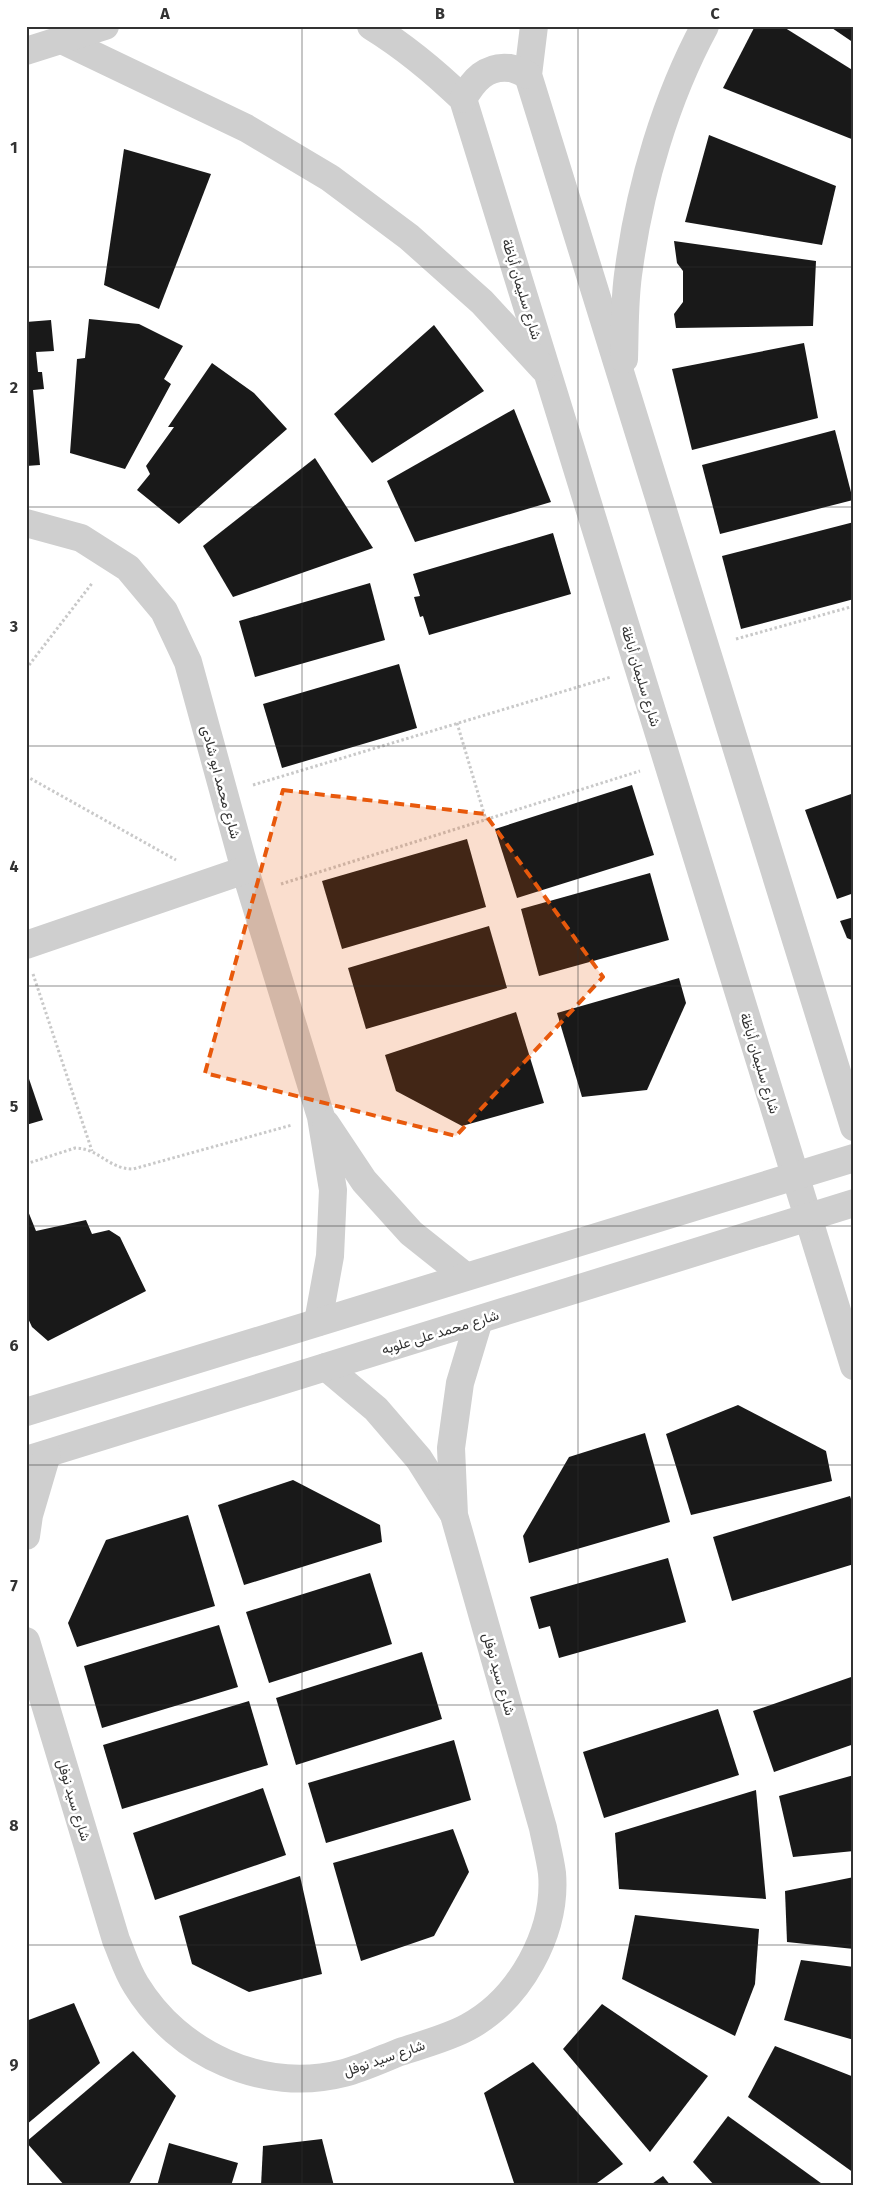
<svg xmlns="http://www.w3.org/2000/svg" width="880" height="2212" viewBox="0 0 880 2212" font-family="'Fira Sans',Vazirmatn,sans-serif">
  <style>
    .building { fill: #191919 }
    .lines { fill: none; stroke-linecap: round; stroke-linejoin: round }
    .path { stroke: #c9c9c9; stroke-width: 3; stroke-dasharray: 2.5 2.5; stroke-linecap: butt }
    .minor { stroke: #cfcfcf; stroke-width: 28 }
    .marked { fill: #e8590c; fill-opacity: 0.2; stroke: #e8590c; stroke-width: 4; stroke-dasharray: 10 6; stroke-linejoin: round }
    .grid { fill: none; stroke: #323232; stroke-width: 1; stroke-opacity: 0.55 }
    .labels { text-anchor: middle; stroke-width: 5; stroke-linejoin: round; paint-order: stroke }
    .street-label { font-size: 14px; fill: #323232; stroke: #fff }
    .neatline { fill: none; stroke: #323232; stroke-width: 2 }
    .grid-label { font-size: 16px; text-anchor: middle; font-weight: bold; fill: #323232 }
  </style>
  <rect width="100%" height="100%" fill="#fff"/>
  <g class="building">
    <path d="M 755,26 L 782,26 L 854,71 L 854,140 L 723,88 Z"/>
    <path d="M 829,26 L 854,26 L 854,43 Z"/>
    <path d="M 709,135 L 836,186 L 822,245 L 685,222 Z"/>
    <path d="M 124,149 L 211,174 L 159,309 L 104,285 Z"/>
    <path d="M 674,241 L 816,261 L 813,326 L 676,328 L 674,314 L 683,302 L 683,271 L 677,263 Z"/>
    <path d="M 89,319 L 139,324 L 183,346 L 164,379 L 171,384 L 125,469 L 70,453 L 77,359 L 85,358 Z"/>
    <path d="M 51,320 L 54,351 L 36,352 L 38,372 L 42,372 L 44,389 L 33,390 L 40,465 L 26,466 L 26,322 Z"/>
    <path d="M 434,325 L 484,391 L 372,463 L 334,414 Z"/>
    <path d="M 804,343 L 818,418 L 692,450 L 672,369 Z"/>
    <path d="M 212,363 L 254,393 L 287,429 L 179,524 L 137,490 L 150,474 L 146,466 L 174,427 L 168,427 Z"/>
    <path d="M 514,409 L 551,502 L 415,542 L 387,481 Z"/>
    <path d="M 835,430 L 853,500 L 720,534 L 702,465 Z"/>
    <path d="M 315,458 L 373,548 L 233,597 L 203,546 Z"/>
    <path d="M 854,522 L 854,599 L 741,629 L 722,556 Z"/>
    <path d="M 553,533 L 571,594 L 429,635 L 423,616 L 420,617 L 414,597 L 420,596 L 413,574 Z"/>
    <path d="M 370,583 L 385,640 L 255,677 L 239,621 Z"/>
    <path d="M 399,664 L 417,728 L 282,768 L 263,704 Z"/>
    <path d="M 632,785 L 654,855 L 517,898 L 495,829 Z"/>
    <path d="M 854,793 L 854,893 L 837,899 L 805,810 Z"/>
    <path d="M 467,839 L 486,907 L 342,949 L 322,881 Z"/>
    <path d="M 650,873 L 669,940 L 539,976 L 521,909 Z"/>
    <path d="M 854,917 L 854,941 L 847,938 L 840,921 Z"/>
    <path d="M 489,926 L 507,988 L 366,1029 L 348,968 Z"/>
    <path d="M 679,978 L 686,1003 L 647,1090 L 582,1097 L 557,1013 Z"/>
    <path d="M 516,1012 L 544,1103 L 462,1126 L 396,1091 L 385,1055 Z"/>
    <path d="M 26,1070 L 43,1120 L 26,1125 Z"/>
    <path d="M 26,1206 L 36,1231 L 86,1220 L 92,1234 L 109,1230 L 120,1237 L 146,1291 L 48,1341 L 32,1327 L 26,1314 Z"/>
    <path d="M 738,1405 L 826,1451 L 832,1481 L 691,1515 L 666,1434 Z"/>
    <path d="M 645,1433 L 670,1522 L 529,1563 L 523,1536 L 569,1457 Z"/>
    <path d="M 293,1480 L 380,1525 L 382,1542 L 244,1585 L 218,1505 Z"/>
    <path d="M 850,1496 L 854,1508 L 854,1564 L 732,1601 L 713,1537 Z"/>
    <path d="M 188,1515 L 215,1606 L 77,1647 L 68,1623 L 106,1540 Z"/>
    <path d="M 668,1558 L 686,1622 L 559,1658 L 550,1626 L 539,1629 L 530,1597 Z"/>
    <path d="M 370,1573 L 392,1644 L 269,1683 L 246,1612 Z"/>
    <path d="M 219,1625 L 238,1687 L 102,1728 L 84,1666 Z"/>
    <path d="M 422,1652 L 442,1719 L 296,1765 L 276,1698 Z"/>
    <path d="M 854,1676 L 854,1744 L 774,1772 L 753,1711 Z"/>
    <path d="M 249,1701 L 268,1765 L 122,1809 L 103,1745 Z"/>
    <path d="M 718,1709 L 739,1775 L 604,1818 L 583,1752 Z"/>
    <path d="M 454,1740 L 471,1800 L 326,1843 L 308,1783 Z"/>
    <path d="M 854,1775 L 854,1851 L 793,1857 L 779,1796 Z"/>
    <path d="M 263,1788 L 286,1855 L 155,1900 L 133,1833 Z"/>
    <path d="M 756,1790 L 766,1899 L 619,1889 L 615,1833 Z"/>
    <path d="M 453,1829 L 469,1872 L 434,1936 L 361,1961 L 333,1863 Z"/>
    <path d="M 300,1876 L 322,1974 L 249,1992 L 192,1964 L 179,1916 Z"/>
    <path d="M 854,1877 L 854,1949 L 787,1942 L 785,1891 Z"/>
    <path d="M 635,1915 L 759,1929 L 755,1984 L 735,2036 L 622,1979 Z"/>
    <path d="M 801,1960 L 854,1967 L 854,2040 L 784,2020 Z"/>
    <path d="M 74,2003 L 100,2063 L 26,2125 L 26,2021 Z"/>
    <path d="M 602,2004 L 708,2076 L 650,2152 L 563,2049 Z"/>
    <path d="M 775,2046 L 854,2077 L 854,2173 L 748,2097 Z"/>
    <path d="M 133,2051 L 176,2096 L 128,2186 L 65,2186 L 26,2142 Z"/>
    <path d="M 533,2062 L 623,2164 L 593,2186 L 515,2186 L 484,2093 Z"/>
    <path d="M 728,2116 L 825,2186 L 715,2186 L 693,2162 Z"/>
    <path d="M 322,2139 L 334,2186 L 261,2186 L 263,2146 Z"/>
    <path d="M 169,2143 L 238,2163 L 231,2186 L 157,2186 Z"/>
    <path d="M 663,2176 L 671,2186 L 649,2186 Z"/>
  </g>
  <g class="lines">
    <g class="path">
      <path d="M 736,639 L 854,606"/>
      <path d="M 26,669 L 93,582"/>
      <path d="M 457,723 L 486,820"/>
      <path d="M 26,776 L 176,860"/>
      <path d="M 253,785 L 611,677"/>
      <path d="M 281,884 L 640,771"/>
      <path d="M 33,974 L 92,1151"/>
      <path d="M 26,1164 L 75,1148 C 99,1148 108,1169 133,1169 L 292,1125"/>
    </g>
    <g class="minor">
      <path d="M 371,26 C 405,47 434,71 463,99 L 854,1366"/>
      <path d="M 534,26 L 528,75 L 854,1127"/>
      <path d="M 62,40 L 246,128 L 330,178 L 409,237 L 482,302 L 543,368"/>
      <path d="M 26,51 L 105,26"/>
      <path d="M 463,99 C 473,81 486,65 510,68 C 516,69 523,73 528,75"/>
      <path d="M 624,359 C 625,329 624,298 629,268 C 640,186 666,98 705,26"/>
      <path d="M 26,523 L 81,538 L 128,568 L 164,611 L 188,662 L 245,870 L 321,1117 L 333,1190 L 330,1256 L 318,1322"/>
      <path d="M 26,945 L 245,870"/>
      <path d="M 326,1124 L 364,1181 L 411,1233 L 465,1276"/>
      <path d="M 326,1367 L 376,1409 L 419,1459 L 453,1513"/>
      <path d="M 26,1412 L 854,1158"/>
      <path d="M 26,1460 L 854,1203"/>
      <path d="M 26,1536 L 29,1515 L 47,1454"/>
      <path d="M 26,1641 L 116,1940 C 122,1954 127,1971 136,1985 C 178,2054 263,2094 344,2073 C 363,2068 382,2059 400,2052 C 421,2045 448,2038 468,2027 C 520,1999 557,1932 552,1873 C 550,1858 546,1843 543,1828 L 454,1515 L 451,1448 L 460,1383 L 479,1320"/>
    </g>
  </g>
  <path class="marked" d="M 283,790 L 485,814 L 603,977 L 456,1136 L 205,1073 Z"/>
  <path class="grid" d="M 302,26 L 302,2186M 578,26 L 578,2186M 26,267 L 854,267M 26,507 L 854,507M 26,746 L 854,746M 26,986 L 854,986M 26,1226 L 854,1226M 26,1465 L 854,1465M 26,1705 L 854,1705M 26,1945 L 854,1945"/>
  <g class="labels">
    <g class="street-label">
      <text transform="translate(522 289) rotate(73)" y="5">شارع سليمان أباظة</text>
      <text transform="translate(641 676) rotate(73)" y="5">شارع سليمان أباظة</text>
      <text transform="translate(221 782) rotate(75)" y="5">شارع محمد ابو شادى</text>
      <text transform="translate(760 1063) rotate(73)" y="5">شارع سليمان أباظة</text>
      <text transform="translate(440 1332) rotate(-17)" y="5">شارع محمد على علوبه</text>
      <text transform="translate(499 1674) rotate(74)" y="5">شارع سيد نوفل</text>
      <text transform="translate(74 1800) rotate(73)" y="5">شارع سيد نوفل</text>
      <text transform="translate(384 2058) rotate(-19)" y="5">شارع سيد نوفل</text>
    </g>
  </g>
  <rect width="880" height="2212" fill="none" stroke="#ffffff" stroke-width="55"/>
  <rect x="28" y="28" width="824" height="2156" class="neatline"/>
  <g class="grid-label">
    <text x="165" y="19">A</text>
    <text x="440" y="19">B</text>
    <text x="715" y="19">C</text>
    <text x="14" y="153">1</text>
    <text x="14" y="393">2</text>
    <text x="14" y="632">3</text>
    <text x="14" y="872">4</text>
    <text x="14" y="1112">5</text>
    <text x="14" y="1351">6</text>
    <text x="14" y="1591">7</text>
    <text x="14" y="1831">8</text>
    <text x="14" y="2070">9</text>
  </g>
</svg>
